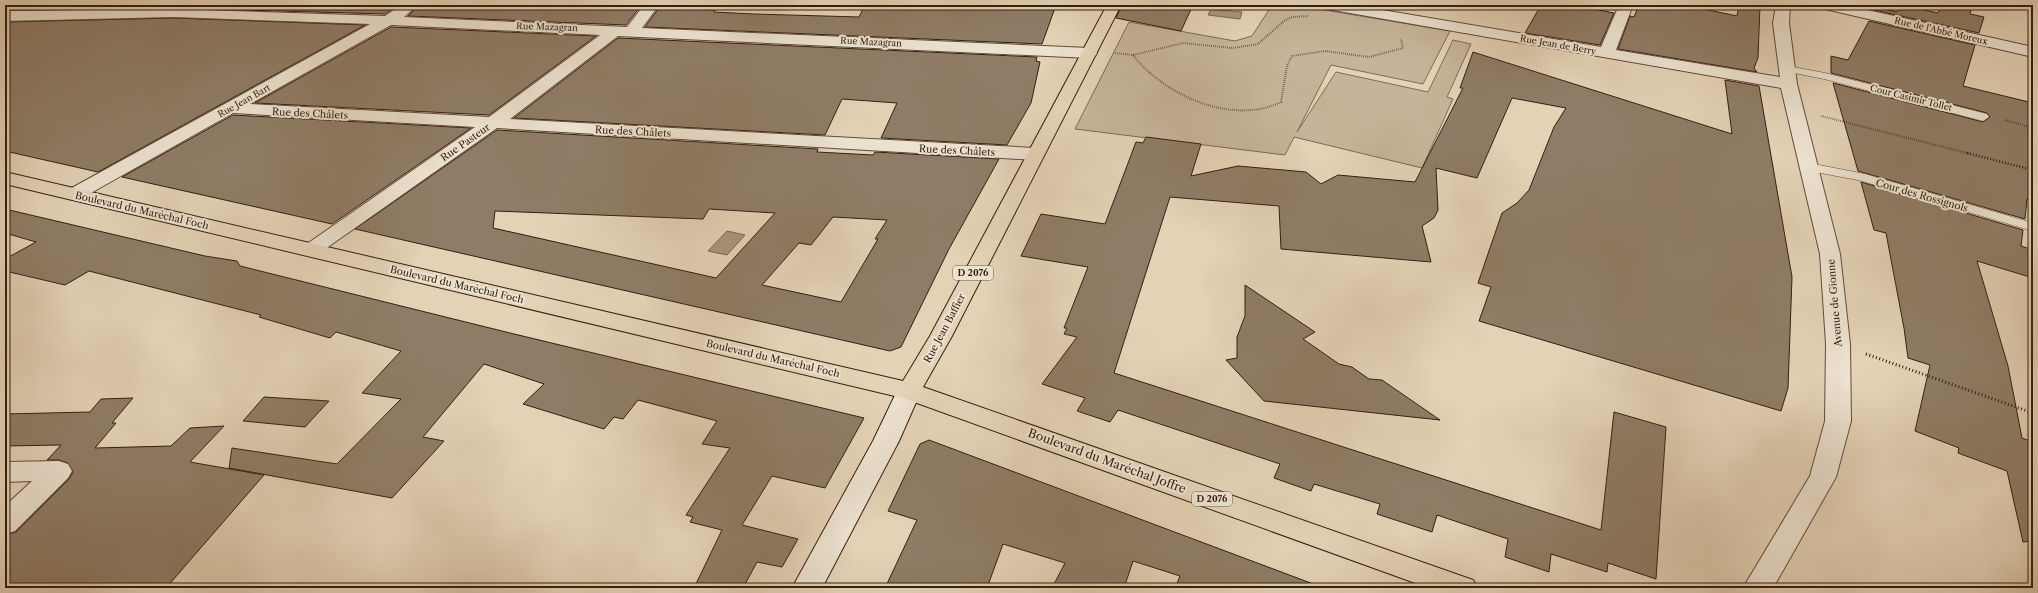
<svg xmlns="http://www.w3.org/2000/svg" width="2038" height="593" viewBox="0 0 2038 593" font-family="'Libre Caslon Text',serif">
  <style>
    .green { fill: #c6b49a; stroke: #7c6a55 }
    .water { fill: #a8957e; stroke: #796652 }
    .building { fill: #8f7c66; stroke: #331f10; fill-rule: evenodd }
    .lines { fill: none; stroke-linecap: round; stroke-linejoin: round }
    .service-casing { stroke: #5f4c3a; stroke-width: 1 }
    .minor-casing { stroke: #5f4c3a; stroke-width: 2 }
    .secondary-casing { stroke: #331f10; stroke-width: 2 }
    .primary-casing { stroke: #331f10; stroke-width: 2 }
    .path-far2 { stroke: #331f10; stroke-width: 2; stroke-dasharray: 0.5 1.5; stroke-linecap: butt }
    .path-far1 { stroke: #331f10; stroke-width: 2.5; stroke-dasharray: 1 2; stroke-linecap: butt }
    .path { stroke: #331f10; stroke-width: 3; stroke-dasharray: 1 2.5; stroke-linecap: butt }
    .service { fill: #ede2d0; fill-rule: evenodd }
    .minor { fill: #ede2d0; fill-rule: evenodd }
    .secondary { fill: #ede2d0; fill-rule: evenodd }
    .primary { fill: #e4d2b6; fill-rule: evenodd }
    .labels { text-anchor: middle; stroke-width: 4; stroke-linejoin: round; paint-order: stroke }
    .far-street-label { font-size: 9px; fill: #331f10; stroke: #ede2d0 }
    .shield { fill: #ede2d0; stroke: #6b5a4a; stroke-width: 1 }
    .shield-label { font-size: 9px; font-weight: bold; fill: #331f10 }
    .street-label { font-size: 10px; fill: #331f10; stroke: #ede2d0 }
    .near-street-label { font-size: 12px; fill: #331f10; stroke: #ede2d0 }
  </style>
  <rect width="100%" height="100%" fill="#e4d2b6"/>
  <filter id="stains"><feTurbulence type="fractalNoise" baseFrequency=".005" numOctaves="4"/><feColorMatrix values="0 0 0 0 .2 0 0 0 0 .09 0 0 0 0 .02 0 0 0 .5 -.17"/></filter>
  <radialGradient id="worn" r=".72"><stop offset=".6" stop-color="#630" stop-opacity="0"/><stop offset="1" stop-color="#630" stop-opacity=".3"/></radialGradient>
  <path class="green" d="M 1272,5 L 1295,5 L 1450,31 L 1423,84 L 1331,65 L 1297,132 L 1336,72 L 1428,92 L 1453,40 L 1471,44 L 1447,97 L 1453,99 L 1422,168 L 1294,137 L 1285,155 L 1075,129 L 1129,22 L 1235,41 L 1252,36 Z"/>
  <g class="water">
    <path d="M 1211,9 L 1242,12 L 1240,19 L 1208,15 Z"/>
    <path d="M 727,231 L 745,235 L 727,255 L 708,251 Z"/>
  </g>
  <g class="building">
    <path d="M 5,5 L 398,5 L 385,14 L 173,8 L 5,10 Z"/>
    <path d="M 419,5 L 622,5 L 621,7 L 640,7 L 626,25 L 408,16 Z"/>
    <path d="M 865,5 L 1056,5 L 1042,44 L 645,27 L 659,8 L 715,10 L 714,12 L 754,14 L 859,17 Z"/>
    <path d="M 1122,5 L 1193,5 L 1181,31 L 1116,18 Z"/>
    <path d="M 1541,5 L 1573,5 L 1614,13 L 1600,45 L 1525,33 Z"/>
    <path d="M 1639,5 L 1685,5 L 1737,16 L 1739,5 L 1760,5 L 1758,58 L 1754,68 L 1757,72 L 1618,49 L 1630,16 L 1634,17 Z"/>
    <path d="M 1902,5 L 1938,13 L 1941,5 L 1972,5 L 1970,14 L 1984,17 L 1979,33 L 1874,10 L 1876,7 L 1897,12 Z"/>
    <path d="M 173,18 L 365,25 L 98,172 L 5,151 L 5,22 Z"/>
    <path d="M 1869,21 L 1975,45 L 1963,86 L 2033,103 L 2033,201 L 2027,199 L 2025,219 L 1858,171 L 1833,83 L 1983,122 L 1990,117 L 1987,113 L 1831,73 L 1831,56 L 1848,60 Z"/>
    <path d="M 391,27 L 596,36 L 489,115 L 255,103 Z"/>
    <path d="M 618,38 L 1037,57 L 1036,61 L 1040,62 L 1031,103 L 1007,145 L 881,138 L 897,103 L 842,99 L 825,135 L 514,118 Z"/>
    <path d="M 1473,52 L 1732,134 L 1725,80 L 1759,86 L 1792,277 L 1788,388 L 1781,411 L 1479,321 L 1491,287 L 1478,283 L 1502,213 L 1517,203 L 1529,190 L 1554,127 L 1566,108 L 1512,98 L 1477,178 L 1436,168 L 1438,210 L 1434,218 L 1422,226 L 1431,262 L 1281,249 L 1279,206 L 1170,197 L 1114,373 L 1601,530 L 1614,412 L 1666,427 L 1656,579 L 1608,563 L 1607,572 L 1551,554 L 1549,572 L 1505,557 L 1508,539 L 1437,515 L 1432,532 L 1377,514 L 1380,504 L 1314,484 L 1311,491 L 1274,478 L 1280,464 L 1118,410 L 1110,422 L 1077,411 L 1085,398 L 1042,384 L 1077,337 L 1064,334 L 1067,328 L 1064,328 L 1088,267 L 1021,256 L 1041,214 L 1105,224 L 1136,142 L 1143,143 L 1146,137 L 1201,144 L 1191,176 L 1238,166 L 1306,172 L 1321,184 L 1338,175 L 1415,182 L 1463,88 L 1460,88 Z"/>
    <path d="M 233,115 L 471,128 L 332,224 L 122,177 Z"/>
    <path d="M 497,130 L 818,149 L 817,152 L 873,155 L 875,152 L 999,159 L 949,249 L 901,347 L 890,351 L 355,229 ZM 709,209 L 775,213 L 716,278 L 493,228 L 495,211 L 703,219 ZM 833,217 L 887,220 L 875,239 L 878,239 L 841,302 L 762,285 L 799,243 L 811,245 Z"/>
    <path d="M 1861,182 L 2023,230 L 2021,246 L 2033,250 L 2033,278 L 1977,261 L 2008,366 L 2022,438 L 2033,442 L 2033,541 L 2023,542 L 2007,471 L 1958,453 L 1959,448 L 1915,431 L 1930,365 L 1908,358 L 1904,328 L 1886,233 L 1874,230 Z"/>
    <path d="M 5,209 L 205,256 L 237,261 L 240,266 L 510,333 L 864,418 L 825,488 L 772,476 L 742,525 L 798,539 L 782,567 L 757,562 L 743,588 L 694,588 L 722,530 L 690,522 L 693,517 L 686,515 L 730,448 L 702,444 L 717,421 L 638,400 L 623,419 L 614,417 L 604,429 L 523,404 L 544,384 L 484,364 L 423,437 L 444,441 L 392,498 L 229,468 L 232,448 L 337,464 L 401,399 L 362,393 L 401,351 L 336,332 L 330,338 L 259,317 L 261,315 L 89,271 L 65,285 L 5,271 L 5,259 L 36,242 L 5,233 Z"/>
    <path d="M 1245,285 L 1315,332 L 1303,339 L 1339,364 L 1352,367 L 1369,379 L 1382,380 L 1440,420 L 1264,401 L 1226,360 L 1237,358 L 1237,337 L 1245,316 Z"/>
    <path d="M 264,397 L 329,401 L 305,427 L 243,421 Z"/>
    <path d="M 133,398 L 112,423 L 116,423 L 95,448 L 171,446 L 190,428 L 224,426 L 190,462 L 264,475 L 166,588 L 5,588 L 5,535 L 16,532 L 69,479 L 73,472 L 68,463 L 59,460 L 47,460 L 61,445 L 5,446 L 5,414 L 90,412 L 101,399 Z"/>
    <path d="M 929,440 L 1316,585 L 1316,588 L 1175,588 L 1180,576 L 1133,561 L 1124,588 L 1052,588 L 1065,563 L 1003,544 L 987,588 L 885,588 L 917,520 L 888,511 L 920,444 Z"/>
  </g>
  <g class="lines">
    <defs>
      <g id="service">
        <path d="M 1788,66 L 1825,73 L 1987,114 L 1989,117 L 1983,121 L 1824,79 L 1784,71 L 1782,69 L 1784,67 Z"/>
        <path d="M 1809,163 L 1865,174 L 2033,223 L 2033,231 L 1858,180 L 1804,170 L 1803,167 L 1804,164 Z"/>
      </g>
      <g id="minor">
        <path d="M 401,5 L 418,5 L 404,17 L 627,27 L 644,5 L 659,5 L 642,28 L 1089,48 L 1095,50 L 1097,53 L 1095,56 L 1089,58 L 618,36 L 510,119 L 1035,148 L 1042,150 L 1044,154 L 1042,158 L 1035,160 L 497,128 L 318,254 L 311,256 L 304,254 L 301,250 L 304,246 L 475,127 L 233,113 L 82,198 L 75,200 L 68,198 L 65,194 L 68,190 L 370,24 L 173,17 L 5,21 L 5,11 L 173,9 L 385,16 ZM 391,25 L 600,35 L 489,117 L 250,104 Z"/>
        <path d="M 1320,5 L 1353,5 L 1601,47 L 1619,5 L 1633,5 L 1616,50 L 1780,77 L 1773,23 L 1776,5 L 1790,5 L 1789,23 L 1797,84 L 1840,254 L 1850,344 L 1851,421 L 1836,477 L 1773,588 L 1743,588 L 1810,476 L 1825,421 L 1826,344 L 1820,254 L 1781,88 L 1327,9 L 1322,8 Z"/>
        <path d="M 1818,5 L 1845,5 L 2033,47 L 2033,57 L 1825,9 L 1820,8 Z"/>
        <path d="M 59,461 L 68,464 L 72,471 L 68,478 L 15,531 L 5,534 L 5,506 L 32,481 L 5,482 L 5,462 Z"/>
      </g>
      <path id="secondary" d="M 909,383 L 918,385 L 921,391 L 899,441 L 822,588 L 792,588 L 873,441 L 897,391 L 900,385 Z"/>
      <path id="primary" d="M 1107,5 L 1121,5 L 952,336 L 923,387 L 1473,580 L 1478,588 L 1429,588 L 903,398 L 5,184 L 5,172 L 903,381 L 930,336 Z"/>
    </defs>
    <use href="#service" class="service-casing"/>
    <use href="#minor" class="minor-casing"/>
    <use href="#secondary" class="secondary-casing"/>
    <use href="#primary" class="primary-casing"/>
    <g class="path-far2">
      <path d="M 1115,53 L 1133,55 C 1164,95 1232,126 1281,102 L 1287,66 L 1292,56 L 1325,51 L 1369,57 L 1403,48 L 1401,39"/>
      <path d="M 1133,55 L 1183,43 L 1233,48 L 1258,44 L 1284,21 L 1292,17 L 1309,16"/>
      <path d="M 1821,116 L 1971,154"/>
      <path d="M 2005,120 L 2033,128"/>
    </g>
    <path class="path-far1" d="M 1967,153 L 2033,170"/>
    <path class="path" d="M 1866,354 L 2033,413"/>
    <use href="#service" class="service"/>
    <use href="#minor" class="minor"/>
    <use href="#secondary" class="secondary"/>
    <use href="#primary" class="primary"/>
  </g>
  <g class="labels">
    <g class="far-street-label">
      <text transform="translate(547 27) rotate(2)" y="3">Rue Mazagran</text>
      <text transform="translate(1941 31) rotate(13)" y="3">Rue de l'Abbé Moreux</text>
      <text transform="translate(871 42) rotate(3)" y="3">Rue Mazagran</text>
      <text transform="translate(1558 45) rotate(10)" y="3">Rue Jean de Berry</text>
      <text transform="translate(1911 98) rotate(14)" y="3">Cour Casimir Tollet</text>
      <text transform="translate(244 101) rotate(-29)" y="3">Rue Jean Bart</text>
    </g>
    <g class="shield">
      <rect x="953" y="266" width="40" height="14" rx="3"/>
      <rect x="1192" y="492" width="40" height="14" rx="3"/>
    </g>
    <g class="shield-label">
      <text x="973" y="276">D 2076</text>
      <text x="1212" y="502">D 2076</text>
    </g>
    <g class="street-label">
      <text transform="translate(310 113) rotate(3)" y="4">Rue des Châlets</text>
      <text transform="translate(633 131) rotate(3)" y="4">Rue des Châlets</text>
      <text transform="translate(465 142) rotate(-35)" y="4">Rue Pasteur</text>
      <text transform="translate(957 150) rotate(3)" y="4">Rue des Châlets</text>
      <text transform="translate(1922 195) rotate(16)" y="4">Cour des Rossignols</text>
      <text transform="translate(142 210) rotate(13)" y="4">Boulevard du Maréchal Foch</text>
      <text transform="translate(457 284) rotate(13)" y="4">Boulevard du Maréchal Foch</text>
      <text transform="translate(1834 303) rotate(-95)" y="4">Avenue de Gionne</text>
      <text transform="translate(944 328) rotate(-62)" y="4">Rue Jean Baffier</text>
      <text transform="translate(773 358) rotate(13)" y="4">Boulevard du Maréchal Foch</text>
    </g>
    <g class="near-street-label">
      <text transform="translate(1107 461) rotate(20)" y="4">Boulevard du Maréchal Joffre</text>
    </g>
  </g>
  <rect width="2038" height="593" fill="none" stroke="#e4d2b6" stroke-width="20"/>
  <rect x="6" y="6" width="2026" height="581" fill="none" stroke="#331f10" stroke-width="2"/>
  <rect x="10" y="10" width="2018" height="573" fill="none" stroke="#331f10"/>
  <rect width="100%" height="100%" filter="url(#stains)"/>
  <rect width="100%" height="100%" fill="url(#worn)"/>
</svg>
